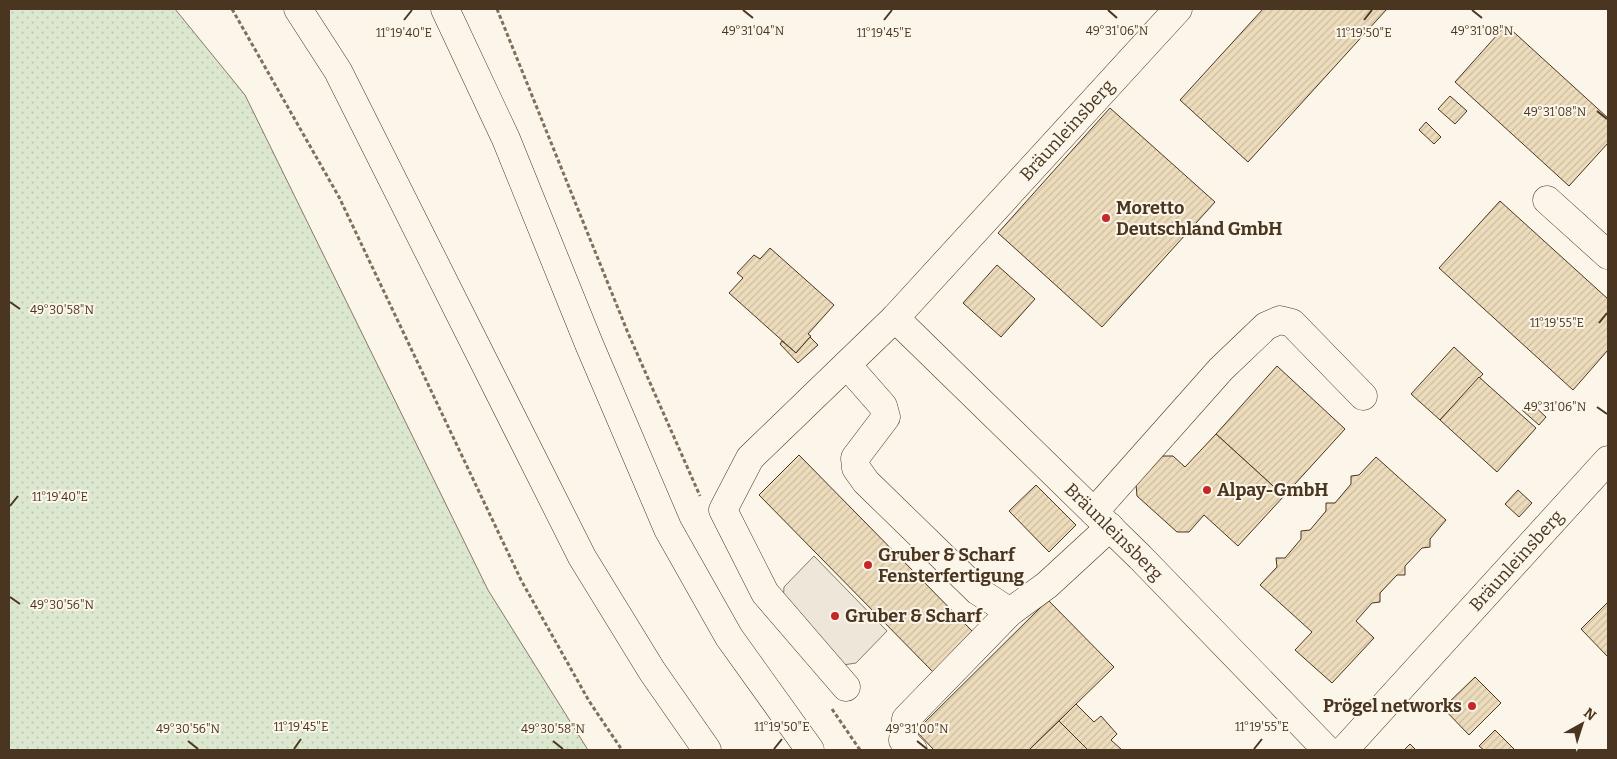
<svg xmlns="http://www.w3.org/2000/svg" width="1617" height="759" viewBox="0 0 1617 759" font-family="Bitter,serif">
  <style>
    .grass { fill: url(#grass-dots); stroke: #887966 }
    .parking { fill: #ede7d9; stroke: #887966 }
    .building { fill: url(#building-hatch); stroke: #4a3520 }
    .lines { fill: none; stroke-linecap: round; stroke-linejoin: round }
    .minor-casing { stroke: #4a3520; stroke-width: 29 }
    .major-casing { stroke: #4a3520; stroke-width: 29 }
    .path { stroke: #7f6f5c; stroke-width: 3; stroke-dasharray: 4 2.5; stroke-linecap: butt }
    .minor { stroke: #fbf6e9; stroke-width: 28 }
    .major { stroke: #fbf6e9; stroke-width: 28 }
    .ticks { fill: none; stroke: #4a3520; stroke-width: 2 }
    .poi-dot { fill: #c62828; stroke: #fbf6e9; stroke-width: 2 }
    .labels { text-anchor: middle; stroke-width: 4; stroke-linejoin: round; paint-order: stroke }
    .street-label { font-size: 18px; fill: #4a3520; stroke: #fbf6e9 }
    .poi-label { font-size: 18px; font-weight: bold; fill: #4a3520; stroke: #fbf6e9; text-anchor: start }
    .ticks-label { font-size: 12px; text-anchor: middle; fill: #4a3520; stroke: #fbf6e9; stroke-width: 4; stroke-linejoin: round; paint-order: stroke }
  </style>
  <defs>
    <pattern id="grass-dots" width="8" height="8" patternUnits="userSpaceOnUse" patternTransform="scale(1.25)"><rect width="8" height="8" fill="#dce7d0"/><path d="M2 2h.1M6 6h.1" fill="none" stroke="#bec7b2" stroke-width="1.8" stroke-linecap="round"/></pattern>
    <pattern id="building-hatch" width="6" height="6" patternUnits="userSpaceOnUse" patternTransform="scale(1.25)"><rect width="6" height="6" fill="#ecdcbc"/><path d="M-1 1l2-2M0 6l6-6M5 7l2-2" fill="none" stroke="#ccbda1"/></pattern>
  </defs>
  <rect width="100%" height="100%" fill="#fbf6e9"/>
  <path class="grass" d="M 9,9 L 175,9 L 245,95 L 488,590 L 588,750 L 9,750 Z"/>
  <path class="parking" d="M 814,556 L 887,631 L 856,663 L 843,665 L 783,602 L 784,587 Z"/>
  <g class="building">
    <path d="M 1263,9 L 1387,9 L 1248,162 L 1180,100 Z"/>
    <path d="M 1506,25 L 1608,118 L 1608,143 L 1569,186 L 1455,82 Z"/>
    <path d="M 1450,96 L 1467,111 L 1455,124 L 1438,109 Z"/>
    <path d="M 1110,108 L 1215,202 L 1102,327 L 998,233 Z"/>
    <path d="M 1426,122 L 1441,137 L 1434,144 L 1419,130 Z"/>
    <path d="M 1500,201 L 1608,299 L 1608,350 L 1573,390 L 1439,268 Z"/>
    <path d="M 770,248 L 834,305 L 808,334 L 811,336 L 796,353 L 729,293 L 743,278 L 737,273 L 754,255 L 760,259 Z"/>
    <path d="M 997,265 L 1035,299 L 1001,337 L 963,303 Z"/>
    <path d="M 810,337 L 818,345 L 798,363 L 780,344 L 782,341 L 796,353 Z"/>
    <path d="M 1454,347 L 1483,374 L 1440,420 L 1411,394 Z"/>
    <path d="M 1277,366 L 1345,429 L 1284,496 L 1216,434 Z"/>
    <path d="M 1479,377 L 1536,428 L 1497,472 L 1440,420 Z"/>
    <path d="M 1530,402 L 1546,417 L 1539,425 L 1522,410 Z"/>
    <path d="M 1216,434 L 1284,496 L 1238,546 L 1204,515 L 1189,532 L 1177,532 L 1137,496 L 1136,484 L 1162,456 L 1173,456 L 1185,467 Z"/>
    <path d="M 799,455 L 977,636 L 936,675 L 759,495 Z"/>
    <path d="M 1376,457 L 1446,520 L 1430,539 L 1430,547 L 1422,548 L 1405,566 L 1405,575 L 1397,575 L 1380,593 L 1380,602 L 1372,603 L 1356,621 L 1374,638 L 1332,683 L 1295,650 L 1312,632 L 1260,585 L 1277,567 L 1276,558 L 1285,558 L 1301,539 L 1301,531 L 1310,530 L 1326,511 L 1326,503 L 1335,503 L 1351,484 L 1351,476 L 1359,475 Z"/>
    <path d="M 1036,485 L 1076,525 L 1049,552 L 1009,511 Z"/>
    <path d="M 1518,490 L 1532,503 L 1519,517 L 1505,504 Z"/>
    <path d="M 1048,600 L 1114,667 L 1029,750 L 934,750 L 916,731 Z"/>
    <path d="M 1608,602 L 1608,657 L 1581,629 Z"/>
    <path d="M 1475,677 L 1501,703 L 1469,735 L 1443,708 Z"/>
    <path d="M 1076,704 L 1094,722 L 1101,716 L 1117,734 L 1111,740 L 1122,750 L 1088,750 L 1059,721 Z"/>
    <path d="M 1059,721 L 1088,750 L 1029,750 Z"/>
    <path d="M 1495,730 L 1515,750 L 1484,750 L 1479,746 Z"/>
    <path d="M 1410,744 L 1416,750 L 1404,750 Z"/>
  </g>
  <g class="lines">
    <defs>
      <g id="minor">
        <path d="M 445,9 L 506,139 L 589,344 L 668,529 L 729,637 L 810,750"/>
        <path d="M 1547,200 L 1608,255"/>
        <path id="s1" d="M 895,318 L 1140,557 L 1327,750"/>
        <path d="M 847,365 L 883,406 L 886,417 L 855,458 L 856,468 L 866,482 L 978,591 L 1010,612 L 1047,585 L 1110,527"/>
        <path d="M 1094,512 L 1221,369 L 1266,326 L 1280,320 L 1292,323 L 1363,396"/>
        <path id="s2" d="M 846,687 L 765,593 L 723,510 L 750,458 L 895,318 L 1178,9"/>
        <path d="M 913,750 L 903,740 L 906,719 L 1010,612"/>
        <path id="s3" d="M 1344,750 L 1608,460"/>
      </g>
      <path id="major" d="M 298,9 L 338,71 L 582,557 L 652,671 L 707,750"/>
    </defs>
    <use href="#minor" class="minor-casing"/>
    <use href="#major" class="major-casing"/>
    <g class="path">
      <path d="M 232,9 L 339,197 L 521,580 L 589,701 L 622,750"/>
      <path d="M 497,9 L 628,333 L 700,496"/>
      <path d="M 832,709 L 860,750"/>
    </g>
    <use href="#minor" class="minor"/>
    <use href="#major" class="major"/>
  </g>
  <path class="ticks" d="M 743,10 L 753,18M 1108,10 L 1117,18M 1472,10 L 1482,18M 404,20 L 412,10M 884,20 L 892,10M 1364,20 L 1372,10M 1597,111 L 1607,119M 10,302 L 20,309M 1599,323 L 1607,313M 1597,407 L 1607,414M 10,506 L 18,496M 10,597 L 20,604M 188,741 L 198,749M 553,741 L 563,749M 917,741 L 927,749M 294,749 L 301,739M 774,749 L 782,739M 1254,749 L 1262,739"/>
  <g class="poi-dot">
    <circle cx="1106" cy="218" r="5"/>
    <circle cx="1207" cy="490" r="5"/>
    <circle cx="868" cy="565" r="5"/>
    <circle cx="835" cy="616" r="5"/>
    <circle cx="1472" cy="706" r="5"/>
  </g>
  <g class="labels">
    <g class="street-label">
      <text dy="6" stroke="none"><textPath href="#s2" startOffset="732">Bräunleinsberg</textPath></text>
      <text dy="6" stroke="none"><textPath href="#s1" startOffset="306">Bräunleinsberg</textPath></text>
      <text dy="6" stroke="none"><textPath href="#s3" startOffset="256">Bräunleinsberg</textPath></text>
    </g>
    <g class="poi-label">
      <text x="1116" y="214">Moretto<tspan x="1116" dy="21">Deutschland GmbH</tspan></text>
      <text x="1217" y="496">Alpay-GmbH</text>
      <text x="878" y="561">Gruber &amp; Scharf<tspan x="878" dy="21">Fensterfertigung</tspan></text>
      <text x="845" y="622">Gruber &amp; Scharf</text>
      <text x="1462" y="712" text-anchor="end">Prögel networks</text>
    </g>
  </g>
  <g class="ticks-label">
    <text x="1482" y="35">49°31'08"N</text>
    <text x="753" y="35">49°31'04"N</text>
    <text x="1117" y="35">49°31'06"N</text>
    <text x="404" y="37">11°19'40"E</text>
    <text x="884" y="37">11°19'45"E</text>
    <text x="1364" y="37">11°19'50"E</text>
    <text x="1555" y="116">49°31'08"N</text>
    <text x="62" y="314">49°30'58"N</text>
    <text x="1557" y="327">11°19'55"E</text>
    <text x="1555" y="411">49°31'06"N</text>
    <text x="60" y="501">11°19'40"E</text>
    <text x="62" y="609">49°30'56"N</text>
    <text x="301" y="731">11°19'45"E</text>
    <text x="782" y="731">11°19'50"E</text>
    <text x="1262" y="731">11°19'55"E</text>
    <text x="188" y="733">49°30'56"N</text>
    <text x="553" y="733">49°30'58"N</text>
    <text x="917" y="733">49°31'00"N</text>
  </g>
  <rect width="1617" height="759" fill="none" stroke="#4a3520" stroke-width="20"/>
  <g transform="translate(1582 724) rotate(39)" stroke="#fbf6e9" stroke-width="4" paint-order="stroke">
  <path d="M0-4L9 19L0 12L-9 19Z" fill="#4a3520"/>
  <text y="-8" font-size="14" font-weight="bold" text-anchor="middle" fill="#4a3520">N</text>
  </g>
</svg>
